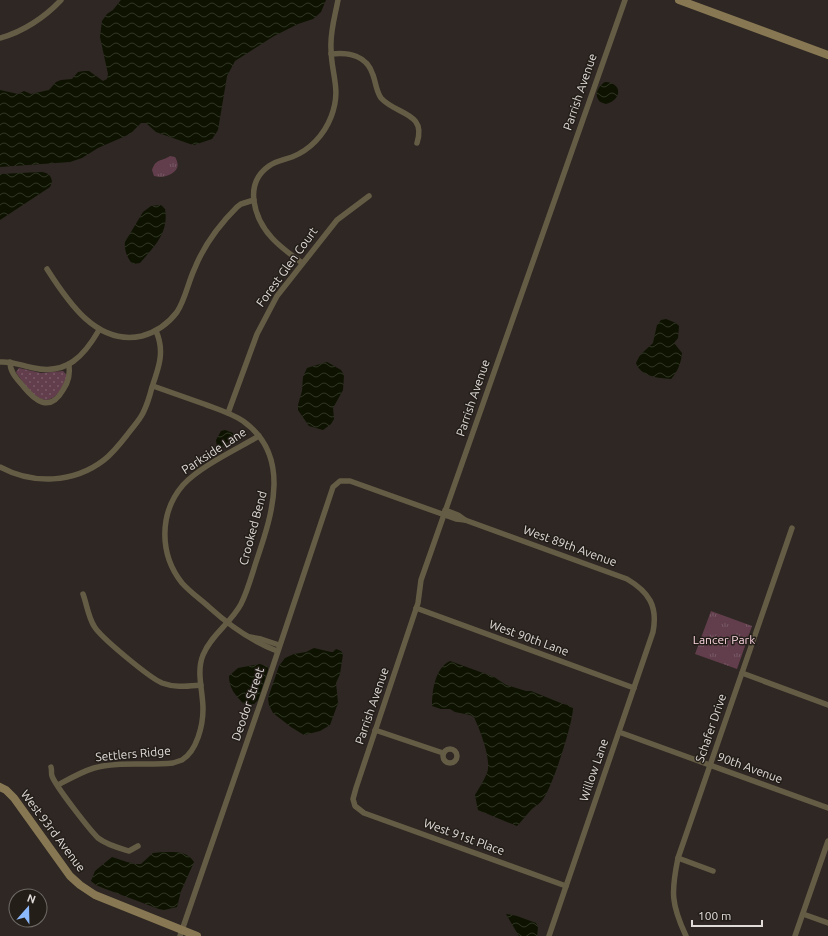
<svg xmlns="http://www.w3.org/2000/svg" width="828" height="936" viewBox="0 0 828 936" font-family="Ubuntu,sans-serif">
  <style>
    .grass { fill: url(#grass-dots) }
    .park { fill: url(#park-tufts) }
    .pitch { fill: #623e4d }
    .water { fill: url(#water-waves) }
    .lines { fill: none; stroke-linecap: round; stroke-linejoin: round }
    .street { stroke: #655c45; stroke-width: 5.5 }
    .secondary { stroke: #877853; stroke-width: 8 }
    .labels { text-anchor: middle; stroke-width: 3; stroke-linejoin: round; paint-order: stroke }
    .street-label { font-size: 12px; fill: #e0dbd8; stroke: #241e19 }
    .park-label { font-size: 12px; fill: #f9d4e1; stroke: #241e19 }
  </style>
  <defs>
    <pattern id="grass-dots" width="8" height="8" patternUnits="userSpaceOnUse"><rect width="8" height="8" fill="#623e4d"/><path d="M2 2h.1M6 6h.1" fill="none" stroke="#785966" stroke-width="1.8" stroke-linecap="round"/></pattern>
    <pattern id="park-tufts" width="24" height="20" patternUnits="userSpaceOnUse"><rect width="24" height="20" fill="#623e4d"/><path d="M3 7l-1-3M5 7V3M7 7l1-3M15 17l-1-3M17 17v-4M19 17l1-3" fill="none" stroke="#785966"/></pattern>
    <pattern id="water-waves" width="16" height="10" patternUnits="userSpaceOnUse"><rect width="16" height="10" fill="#0d1300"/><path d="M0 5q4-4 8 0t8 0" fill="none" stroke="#303524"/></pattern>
  </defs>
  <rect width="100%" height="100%" fill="#2e2723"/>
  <path class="grass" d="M 19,368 L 41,373 L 63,371 L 66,374 L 67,376 C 63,388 53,406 39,398 C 30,393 23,382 17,374 L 16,372 Z"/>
  <g class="park">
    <path d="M 170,156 L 175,157 C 178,162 179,167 175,171 C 170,176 161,178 154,176 L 152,170 C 156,158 161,162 170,156 Z"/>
    <path d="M 711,611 L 752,626 L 737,669 L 695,654 Z"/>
  </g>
  <path class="pitch" d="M 712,616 L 721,619 L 715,636 L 706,633 Z"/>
  <g class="water">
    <path d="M 121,0 L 326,0 L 321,12 L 313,19 L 298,24 L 274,36 L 235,61 L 227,76 L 218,130 L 212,139 L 194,145 L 190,144 L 156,132 L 146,123 L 141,123 L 130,134 L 98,148 L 82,158 L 70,162 L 0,167 L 0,90 L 18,94 L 24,91 L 31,94 L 49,90 L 56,82 L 61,80 L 72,79 L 78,72 L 84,71 L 89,71 L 103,81 L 107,79 L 108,74 L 100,37 L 102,21 L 107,14 L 113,10 Z"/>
    <path d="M 605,82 C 623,83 622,100 606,104 C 603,103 599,102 598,99 C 594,93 600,85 605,82 Z"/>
    <path d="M 42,172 C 48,173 51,175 52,182 L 50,187 L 0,220 L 0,174 Z"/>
    <path d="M 161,205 L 165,209 C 169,233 155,245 140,263 L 133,264 C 127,259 124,249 125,242 L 143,212 L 151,206 Z"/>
    <path d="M 666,319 L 676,323 L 679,326 L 678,338 L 674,343 L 682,353 C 681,363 678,371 671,379 C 659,378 641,377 636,363 L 640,355 L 653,343 L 657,325 L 661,320 Z"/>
    <path d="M 327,362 L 341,370 L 344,375 L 343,390 L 333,408 L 334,419 L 331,424 L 323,430 L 309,426 L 298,410 L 298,405 L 302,391 L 303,377 L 307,368 Z"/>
    <path d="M 225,430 L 233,433 L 233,438 L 223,447 L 217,447 L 216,440 L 221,431 Z"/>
    <path d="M 314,648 L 331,652 L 333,652 L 336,649 L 341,651 L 343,654 L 340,674 L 336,683 L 338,703 L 330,725 L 320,731 L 304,735 L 291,727 L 273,713 L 269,705 L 268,698 L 279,666 L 285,658 L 294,654 L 306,652 Z"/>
    <path d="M 450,661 L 494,677 L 506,685 L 526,691 L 531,691 L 563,704 L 568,705 L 573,708 C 573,723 552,788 543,799 C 540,804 535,806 531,810 C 526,815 522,821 517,826 L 478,810 L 475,795 C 479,788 484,781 487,773 C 492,760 480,730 474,717 L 470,715 L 455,712 L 450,709 L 441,709 L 432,706 C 432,691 435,668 450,661 Z"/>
    <path d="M 260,664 L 268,667 L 268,670 L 258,700 L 254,704 L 244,704 C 235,695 229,688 229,676 L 238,668 Z"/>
    <path d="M 164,852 C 176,852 187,851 194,862 L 181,891 L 177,907 L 164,910 L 159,909 L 103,888 L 96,885 L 91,881 L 95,871 L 112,857 L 127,862 L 135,864 L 141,864 L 153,853 Z"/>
    <path d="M 506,914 L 517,916 L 536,923 L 538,927 L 537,936 L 519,936 Z"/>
  </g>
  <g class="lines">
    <g class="street">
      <path d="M 0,38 C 23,32 45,17 61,0"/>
      <path d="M 331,54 C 348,52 367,55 373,75 C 376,83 376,91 381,98 C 396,115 427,112 417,143"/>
      <path d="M 302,263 C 292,255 281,248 272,238 C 254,218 243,184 269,166 C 276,161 284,160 292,157 C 310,150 324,135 331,117 C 342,89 331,75 331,48 C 330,32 335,16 338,0"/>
      <path d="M 47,269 C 68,302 97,346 142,336 C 156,332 168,324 177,312 C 185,300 188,283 194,270 C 203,247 219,225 237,207 L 241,204 L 254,200"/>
      <path d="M 0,362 C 13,361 22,366 34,368 C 67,375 84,356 99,330"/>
      <path d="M 10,362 C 10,372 16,378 23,386 C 35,401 50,413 63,390 C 69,381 70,374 69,364"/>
      <path d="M 228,413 L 257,334 L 277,296 L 337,220 L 369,196"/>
      <path d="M 259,436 C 237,449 199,467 183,485 C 159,513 159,554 182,583 C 190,592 200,599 209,607 C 230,626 251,641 277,651"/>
      <path d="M 0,467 C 33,485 74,483 104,460 C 113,453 120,444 127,435 C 132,428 139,421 143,413 C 147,405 150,395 152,387 C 159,367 165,351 156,331"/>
      <path d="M 465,520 L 627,579 C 649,592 658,606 653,632 L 549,936"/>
      <path d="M 83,594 C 87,605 88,616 94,626 C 100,637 150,678 162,683 C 175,688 188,686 201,685"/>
      <path d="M 416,608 L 634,688"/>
      <path d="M 250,637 L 261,639 L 279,645"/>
      <path d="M 742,673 L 828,705"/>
      <path d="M 375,730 L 443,753"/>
      <path d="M 619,732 L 828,808"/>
      <circle cx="450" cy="756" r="7"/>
      <path d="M 51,767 C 52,770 51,774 52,776 C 56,787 90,830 98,838 C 107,845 119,848 129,851 L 138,846"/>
      <path d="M 58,785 C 69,779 81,772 94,768 C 119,761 147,766 173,763 C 176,762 179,761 182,760 C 197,751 203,725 203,709 C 203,691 196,672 203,655 C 211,635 231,623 241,604 C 248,590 252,574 257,559 C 273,512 291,455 243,421 C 231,413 217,409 204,404 C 187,398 170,392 153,386"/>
      <path d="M 678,858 L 713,871"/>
      <path d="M 566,886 L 364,813 L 355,806 L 353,799 L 356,788 L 418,603 L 421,580 L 625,0"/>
      <path d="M 803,914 L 828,923"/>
      <path d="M 180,936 L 268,681 L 333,487 L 340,481 L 350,481 L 456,519 L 465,520 L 458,515 L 445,510"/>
      <path d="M 686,936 C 671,904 671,892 678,858 L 792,528"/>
      <path d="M 795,936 L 828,841"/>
    </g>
    <g class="secondary">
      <path d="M 679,0 L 828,55"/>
      <path d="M 0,787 L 6,790 L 14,798 L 70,876 L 80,885 L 95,895 L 197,936"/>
    </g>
  </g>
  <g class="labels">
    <g class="street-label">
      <text transform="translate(580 92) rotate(-71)" y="4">Parrish Avenue</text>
      <text transform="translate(287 267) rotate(-54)" y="4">Forest Glen Court</text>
      <text transform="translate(473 398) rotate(-71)" y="4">Parrish Avenue</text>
      <text transform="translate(214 451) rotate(-33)" y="4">Parkside Lane</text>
      <text transform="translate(253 528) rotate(-75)" y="4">Crooked Bend</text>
      <text transform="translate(570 546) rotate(20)" y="4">West 89th Avenue</text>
      <text transform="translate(529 638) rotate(20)" y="4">West 90th Lane</text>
      <text transform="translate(248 704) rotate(-71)" y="4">Deodor Street</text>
      <text transform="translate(372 706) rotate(-71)" y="4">Parrish Avenue</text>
      <text transform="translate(711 728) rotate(-71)" y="4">Schafer Drive</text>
      <text transform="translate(133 754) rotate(-5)" y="4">Settlers Ridge</text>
      <text transform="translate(750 768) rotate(20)" y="4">90th Avenue</text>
      <text transform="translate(594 770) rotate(-71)" y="4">Willow Lane</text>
      <text transform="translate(53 831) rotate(53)" y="4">West 93rd Avenue</text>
      <text transform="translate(464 837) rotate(20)" y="4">West 91st Place</text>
    </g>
    <g class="park-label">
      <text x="724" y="644">Lancer Park</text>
    </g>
  </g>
  <g transform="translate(28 908) rotate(20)"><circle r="19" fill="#241e19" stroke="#6f6a65"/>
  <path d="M0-3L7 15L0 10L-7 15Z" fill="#8cb9fc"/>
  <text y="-6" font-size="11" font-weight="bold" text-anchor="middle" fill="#e0dbd8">N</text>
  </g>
  <path d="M692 920v6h70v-6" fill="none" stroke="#e0dbd8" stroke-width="2"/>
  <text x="698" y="920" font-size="12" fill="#e0dbd8" stroke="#241e19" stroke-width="3" paint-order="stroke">100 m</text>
</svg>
